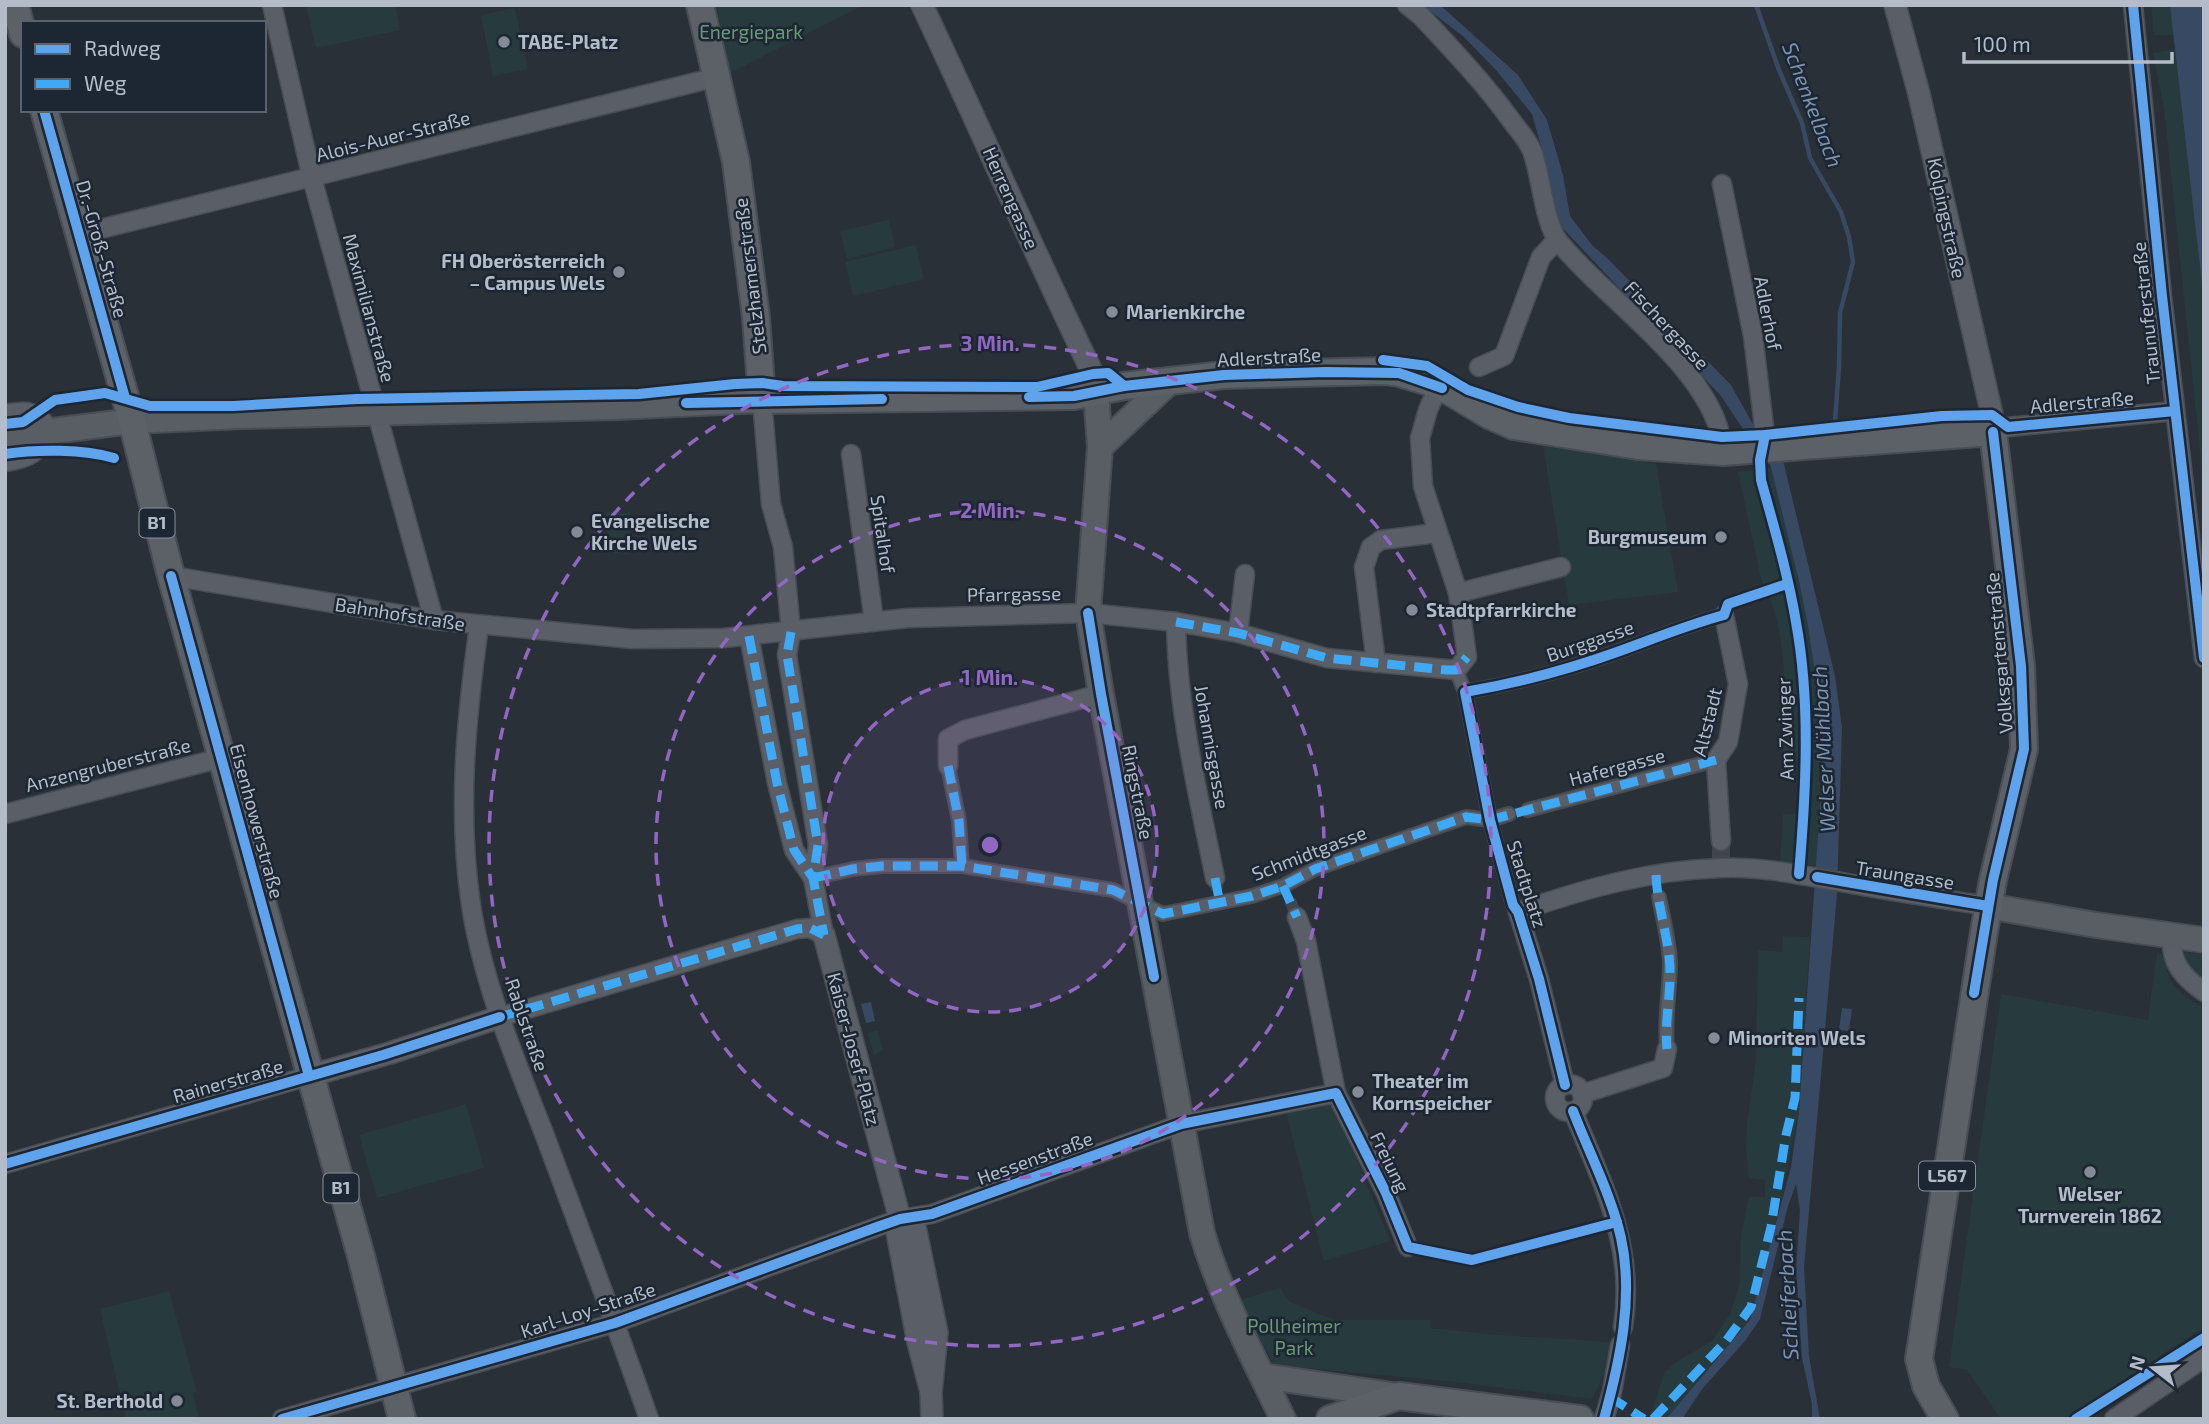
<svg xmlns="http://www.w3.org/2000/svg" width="2209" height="1424" viewBox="0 0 2209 1424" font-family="'Exo 2',sans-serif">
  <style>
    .green { fill: #273a3e }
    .water { fill: #384963 }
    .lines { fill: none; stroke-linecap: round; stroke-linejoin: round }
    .stream { stroke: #384963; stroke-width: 4.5 }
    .pedestrian-tunnel { stroke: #3f454e; stroke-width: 12; stroke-dasharray: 12 6; stroke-linecap: butt }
    .minor-tunnel { stroke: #3f454e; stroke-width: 18; stroke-dasharray: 18 9; stroke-linecap: butt }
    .pedestrian-casing { stroke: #484c53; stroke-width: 16 }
    .minor-casing { stroke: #484c53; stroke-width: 21 }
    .tertiary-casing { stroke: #484c53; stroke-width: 24 }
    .secondary-casing { stroke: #484c53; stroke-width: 28 }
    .primary-casing { stroke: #484c55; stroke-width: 30 }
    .pedestrian { stroke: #5a5e66; stroke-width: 12 }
    .minor { stroke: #5a5e66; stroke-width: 18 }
    .tertiary { stroke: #5a5e66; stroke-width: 21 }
    .secondary { stroke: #595d64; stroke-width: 24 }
    .primary { stroke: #5c6168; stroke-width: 26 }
    .quiet { stroke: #3fa9f5; stroke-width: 9; stroke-dasharray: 18 9; stroke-linecap: butt }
    .cycleway-casing { stroke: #1d2633; stroke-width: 15 }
    .cycleway { stroke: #60a3ed; stroke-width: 10 }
    .ring { fill: none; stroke: #9266c3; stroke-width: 3.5; stroke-dasharray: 12 9 }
    .poi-dot { fill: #848b96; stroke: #1d2633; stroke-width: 2.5 }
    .labels { text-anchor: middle; stroke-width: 5; stroke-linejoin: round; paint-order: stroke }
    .shield { fill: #1d2633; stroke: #878f9c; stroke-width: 2 }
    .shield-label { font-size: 18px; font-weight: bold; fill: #b4bcc9 }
    .park-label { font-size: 19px; fill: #6b9a76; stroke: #1d2633 }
    .poi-label { font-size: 19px; font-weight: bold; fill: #b4bcc9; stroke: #1d2633; text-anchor: start }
    .street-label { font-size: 19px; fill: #b4bcc9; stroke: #1d2633 }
    .water-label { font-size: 21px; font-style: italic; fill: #7c92b1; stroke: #1d2633 }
    .centre { fill: #9266c3; stroke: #1d2633; stroke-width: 3.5 }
    .ring-label { font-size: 21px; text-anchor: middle; font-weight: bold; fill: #9266c3; stroke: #1d2633; stroke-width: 5; stroke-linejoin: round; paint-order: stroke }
  </style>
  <rect width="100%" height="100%" fill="#2a3038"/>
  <g class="green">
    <path d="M 306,5 L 395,5 L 400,30 L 316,48 Z"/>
    <path d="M 717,5 L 864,5 L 728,74 Z"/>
    <path d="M 2151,5 L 2170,5 L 2174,35 L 2154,35 Z"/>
    <path d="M 515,8 L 528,69 L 493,76 L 481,15 Z"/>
    <path d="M 2175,49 L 2204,302 L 2204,487 L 2164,108 L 2153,53 Z"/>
    <path d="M 889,220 L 895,247 L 847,259 L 840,231 Z"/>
    <path d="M 916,245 L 924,279 L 853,296 L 845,262 Z"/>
    <path d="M 1543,446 L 1656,464 L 1678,592 L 1569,605 Z"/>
    <path d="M 1771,468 C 1795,564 1823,663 1823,764 C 1823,798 1819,832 1817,866 L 1780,862 L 1783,814 L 1798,813 L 1800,758 L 1782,756 C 1785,696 1790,634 1761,579 L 1738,472 Z"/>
    <path d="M 606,512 L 630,513 L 631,554 L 606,553 Z"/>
    <path d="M 1783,936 L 1810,937 L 1799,1112 L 1774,1232 L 1750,1320 L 1666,1419 L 1660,1419 L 1651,1413 L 1665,1371 L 1681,1359 L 1712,1341 L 1730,1314 L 1740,1282 L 1741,1235 L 1749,1197 L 1765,1197 L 1765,1180 L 1749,1178 L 1746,1151 L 1747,1123 L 1756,1060 L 1758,950 L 1782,952 Z"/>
    <path d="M 2157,952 L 2164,954 C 2168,987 2178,991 2204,1009 L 2204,1327 L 2065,1419 L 2001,1419 L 1967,1370 L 1949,1367 L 2001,994 L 2148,1020 Z"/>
    <path d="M 2183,952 L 2204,955 L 2204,982 L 2184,967 Z"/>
    <path d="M 878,1030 L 883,1050 L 874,1055 L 868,1033 Z"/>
    <path d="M 1333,1101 L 1390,1241 L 1324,1261 L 1286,1112 Z"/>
    <path d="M 466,1104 L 484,1168 L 377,1198 L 359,1135 Z"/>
    <path d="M 1280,1288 L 1290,1302 L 1334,1320 L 1430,1320 L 1430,1328 L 1499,1335 L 1610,1342 L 1604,1374 L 1592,1399 L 1446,1381 L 1274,1365 L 1239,1300 Z"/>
    <path d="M 169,1291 L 197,1392 L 193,1393 L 199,1419 L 126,1419 L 100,1309 Z"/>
  </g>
  <g class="water">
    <path d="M 1422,5 L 1440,5 L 1518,75 L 1547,120 L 1563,175 L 1570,216 L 1592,245 L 1609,260 L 1731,385 L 1756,430 L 1783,460 L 1835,676 L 1842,728 L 1837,894 L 1804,1267 L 1809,1356 L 1820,1419 L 1812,1419 L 1812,1404 L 1802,1358 L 1796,1269 L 1800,1210 L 1796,1184 L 1788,1206 L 1760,1319 L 1745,1341 L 1703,1388 L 1682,1419 L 1666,1419 L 1750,1320 L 1791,1167 L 1799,1112 L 1823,763 L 1818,693 L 1808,626 L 1799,581 L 1770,464 L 1745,432 L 1721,396 L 1555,220 L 1543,153 L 1532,114 L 1496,70 L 1463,36 Z"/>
    <path d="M 2170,5 L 2204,5 L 2204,302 Z"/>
    <path d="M 871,1002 L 875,1021 L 866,1023 L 861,1004 Z"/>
    <path d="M 1842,1008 L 1852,1009 L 1849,1031 L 1839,1030 Z"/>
  </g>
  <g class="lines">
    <path class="stream" d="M 1756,5 L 1779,70 L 1802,123 L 1810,158 L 1841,212 L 1849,237 L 1853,262 L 1840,313 L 1839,367 L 1835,421"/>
    <g class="pedestrian-tunnel">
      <path d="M 1215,878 L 1218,894"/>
      <path d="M 1290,900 L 1297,917"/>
    </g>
    <path class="minor-tunnel" d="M 1721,841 L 1721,859"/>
    <defs>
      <g id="pedestrian">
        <path d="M 1456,670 L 1465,692 L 1490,820 L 1513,905 L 1518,912"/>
        <path d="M 1465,692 C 1517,683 1567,670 1617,652 C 1653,639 1687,625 1724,615"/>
        <path d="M 948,766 L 959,821 L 962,866"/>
        <path d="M 1528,810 L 1716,760"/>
        <path d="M 813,878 L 853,869 L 882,866 L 962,866 L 1113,890 L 1163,914 L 1252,896 L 1283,886 L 1315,869 L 1466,817 L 1490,820 L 1509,814"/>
        <path d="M 1659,897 C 1663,918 1669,941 1670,962 C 1670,991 1664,1020 1667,1049"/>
      </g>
      <g id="minor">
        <path d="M 272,5 L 312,178 L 434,620"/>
        <path d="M 1407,5 L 1421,16 C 1452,49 1484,83 1511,120 C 1518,130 1528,140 1532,151 C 1541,174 1544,224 1559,242 C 1607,302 1719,373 1723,452"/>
        <path d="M 2133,5 L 2162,296 L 2204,658"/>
        <path d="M 1722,184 L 1753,336 L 1765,435 L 1762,451"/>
        <path d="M 80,234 L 717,77"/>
        <path d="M 1479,367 L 1504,356 L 1541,257 L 1557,240"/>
        <path d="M 762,400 L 771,504 L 783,547 L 791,632 L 787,655 L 818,845 L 813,878 L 824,935"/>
        <path d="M 5,414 C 32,409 34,412 52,431 C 37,452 32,458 5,462"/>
        <path d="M 1993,432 L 2008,427 L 2175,411"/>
        <path d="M 851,454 L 874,621"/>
        <path d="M 171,576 L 434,620 L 633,639 L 724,638 L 908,618 L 1088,613 L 1176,622 L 1238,633 L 1327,658 L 1456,670 L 1467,657 L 1458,593 L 1423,486 L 1420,438 L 1428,410 L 1439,385"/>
        <path d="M 1458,593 L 1561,567"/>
        <path d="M 1176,622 C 1177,708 1198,793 1215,878"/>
        <path d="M 479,626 C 466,719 457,811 471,905 C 483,984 516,1061 545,1136 C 580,1230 616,1324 649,1419"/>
        <path d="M 1238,633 L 1245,574"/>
        <path d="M 749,636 L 777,783 L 794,850 L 813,878"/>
        <path d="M 1376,663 L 1364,567 L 1371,547 L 1381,540 L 1437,533"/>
        <path d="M 948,766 L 948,739 L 965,730 L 1101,694"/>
        <path d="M 5,814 L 221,758"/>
        <path d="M 1721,841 L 1716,760 L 1728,742 L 1738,684 L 1724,615"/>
        <path d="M 1297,917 L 1306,941 L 1336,1093 L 1386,1193 L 1408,1247"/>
        <path d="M 2172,936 C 2170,963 2183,977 2204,992"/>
        <path d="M 500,1017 L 797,929 L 810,928 L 824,935"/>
        <circle cx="1569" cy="1098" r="14"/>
        <path d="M 1565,1085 L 1539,979 L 1518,912 C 1583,889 1651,870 1720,868 C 1763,866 1805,876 1847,883 C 1894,892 1941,899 1988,906"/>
        <path d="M 1582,1094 L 1663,1068 L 1667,1049"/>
        <path d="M 1573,1111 C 1602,1183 1636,1247 1623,1327"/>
        <path d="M 5,1164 L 309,1076"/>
        <path d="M 282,1419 L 615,1323 L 877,1227 L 900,1219 L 932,1214 L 1181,1124 L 1336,1093"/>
        <path d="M 1604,1419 L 1612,1392 L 1620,1345"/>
        <path d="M 2114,1419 L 2204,1358"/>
      </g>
      <g id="tertiary">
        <path d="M 922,5 C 980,128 1034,252 1093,374 L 1096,393"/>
        <path d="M 1895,5 L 1919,94 L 1992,415 L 1993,432"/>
        <path d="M 824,935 L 900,1219 L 897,1232 L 918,1342 L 931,1392"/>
        <path d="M 309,1076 L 390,1053 L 500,1017"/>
        <path d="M 900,1219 L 915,1227 L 937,1333 L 931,1392 L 932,1419"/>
      </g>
      <g id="secondary">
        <path d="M 1096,393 L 1100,447 L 1088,613 L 1101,694 L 1202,1233 C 1221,1297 1254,1358 1283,1419"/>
        <path d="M 5,437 L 132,421 L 242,416 L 617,407 L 762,400"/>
        <path d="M 1100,447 L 1169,382"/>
        <path d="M 1988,906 L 2096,925 L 2204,940"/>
        <path d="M 1263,1376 L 1399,1396"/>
      </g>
      <g id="primary">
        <path d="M 15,5 L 23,34"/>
        <path d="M 700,5 L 736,162 L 756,317 L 762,400 L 1074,396 L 1124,386 L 1224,375 L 1385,371 L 1399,373 L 1439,385 L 1489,415 L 1514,426 L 1638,446 L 1723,452 L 1993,432 L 2021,666 L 2024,749 L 1993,880 L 1984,932 L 1919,1359 L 1926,1386 L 1945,1419"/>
        <path d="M 44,110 L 132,421 L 171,576 L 361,1256 L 402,1419"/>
        <path d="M 1330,1419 L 1399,1396 L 1580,1419"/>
      </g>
    </defs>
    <use href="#pedestrian" class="pedestrian-casing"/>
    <use href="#minor" class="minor-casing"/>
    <use href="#tertiary" class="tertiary-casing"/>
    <use href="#secondary" class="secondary-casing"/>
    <use href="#primary" class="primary-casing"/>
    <use href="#pedestrian" class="pedestrian"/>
    <use href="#minor" class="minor"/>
    <use href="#tertiary" class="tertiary"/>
    <use href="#secondary" class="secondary"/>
    <use href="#primary" class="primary"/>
    <g class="quiet">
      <path d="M 1176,622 L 1238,633 L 1327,658 L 1446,670 L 1456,670 L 1467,657"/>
      <path d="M 791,632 L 787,655 L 818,845 L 813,878 L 824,935"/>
      <path d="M 749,636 L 777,783 L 794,850 L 813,878"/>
      <path d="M 948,766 L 959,821 L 962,866"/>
      <path d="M 1656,875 C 1657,902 1666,929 1669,956 C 1673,987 1664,1018 1667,1049"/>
      <path d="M 813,878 L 853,869 L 882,866 L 962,866 L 1113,890 L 1163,914 L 1252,896 L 1283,886 L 1315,869 L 1466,817 L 1490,820 L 1716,760"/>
      <path d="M 1215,878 L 1220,904"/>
      <path d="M 1283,886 L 1297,917"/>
      <path d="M 500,1017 L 797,929 L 810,928 L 824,935"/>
      <path d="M 1610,1397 L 1644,1419"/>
      <path d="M 1653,1419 L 1726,1341 L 1751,1307 L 1771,1227 L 1786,1135 L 1795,1098 L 1799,998"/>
    </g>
    <defs>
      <g id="cycleway">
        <path d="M 2133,5 L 2162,296 L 2204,658"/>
        <path d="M 44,110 L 125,398"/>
        <path d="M 1383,360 L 1427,366 L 1468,390 L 1518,407 L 1569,418 L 1722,437 L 1765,435 L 1942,416 L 1992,415 L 2008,427 L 2175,411"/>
        <path d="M 1029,397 L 1074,396 L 1124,386 L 1224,375 L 1325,372 L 1399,373 L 1442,388"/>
        <path d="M 686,403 L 882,399"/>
        <path d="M 5,424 L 23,422 L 55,400 L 105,393 L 150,406 L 233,406 L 357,399 L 639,394 L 735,384 L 762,383 L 783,386 L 1037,387 L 1093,374 L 1108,373 L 1124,386"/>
        <path d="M 1765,435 L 1760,460 L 1761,480 C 1774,527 1788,574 1796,622 C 1811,704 1806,791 1799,874"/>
        <path d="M 5,454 C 37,449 84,449 114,458"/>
        <path d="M 171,576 L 309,1076"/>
        <path d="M 1088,613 L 1101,694 L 1154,977"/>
        <path d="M 1817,877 L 1988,906"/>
        <path d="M 1974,993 L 1993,880 L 2024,749 L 2021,666 L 1993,432"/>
        <path d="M 1565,1085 L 1539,979 L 1518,912 L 1513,905 L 1490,820 L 1465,692 C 1517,683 1567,670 1617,652 C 1653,639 1687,625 1724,615 L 1728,604 L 1787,584"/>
        <path d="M 1573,1111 C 1588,1150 1612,1197 1621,1238 C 1634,1297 1620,1361 1604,1419"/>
        <path d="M 5,1164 L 383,1055 L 500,1017"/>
        <path d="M 282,1419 L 615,1323 L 877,1227 L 900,1219 L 932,1214 L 1181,1124 L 1336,1093 L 1386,1193 L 1408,1247 L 1472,1260 L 1617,1222"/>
        <path d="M 2076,1419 L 2204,1338"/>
      </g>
    </defs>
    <use href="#cycleway" class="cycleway-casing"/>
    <use href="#cycleway" class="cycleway"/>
  </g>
  <circle cx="990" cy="845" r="167" fill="#9266c3" fill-opacity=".12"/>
  <g class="ring">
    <circle cx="990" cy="845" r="167"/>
    <circle cx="990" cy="845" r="334"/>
    <circle cx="990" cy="845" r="501"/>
  </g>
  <g class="poi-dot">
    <circle cx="504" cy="42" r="7"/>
    <circle cx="619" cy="272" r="7"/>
    <circle cx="1112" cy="312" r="7"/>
    <circle cx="577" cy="532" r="7"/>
    <circle cx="1721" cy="537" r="7"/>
    <circle cx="1412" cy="610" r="7"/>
    <circle cx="1714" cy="1038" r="7"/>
    <circle cx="1358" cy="1092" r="7"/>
    <circle cx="2090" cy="1172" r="7"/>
    <circle cx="177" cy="1401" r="7"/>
  </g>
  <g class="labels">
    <g class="shield">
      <rect x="139.5" y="508.5" width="35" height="29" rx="5"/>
      <rect x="1919" y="1161.5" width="56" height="29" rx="5"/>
      <rect x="323.5" y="1173.5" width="35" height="29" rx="5"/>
    </g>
    <g class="shield-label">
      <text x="157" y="529">B1</text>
      <text x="1947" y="1182">L567</text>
      <text x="341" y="1194">B1</text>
    </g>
    <g class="park-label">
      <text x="751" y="39">Energiepark</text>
      <text x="1294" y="1333">Pollheimer<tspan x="1294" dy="22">Park</tspan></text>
    </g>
    <g class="poi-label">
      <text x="518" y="49">TABE-Platz</text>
      <text x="605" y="268" text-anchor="end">FH Oberösterreich<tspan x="605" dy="22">– Campus Wels</tspan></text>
      <text x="1126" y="319">Marienkirche</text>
      <text x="591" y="528">Evangelische<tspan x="591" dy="22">Kirche Wels</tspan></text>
      <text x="1707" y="544" text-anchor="end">Burgmuseum</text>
      <text x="1426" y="617">Stadtpfarrkirche</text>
      <text x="1728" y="1045">Minoriten Wels</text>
      <text x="1372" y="1088">Theater im<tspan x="1372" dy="22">Kornspeicher</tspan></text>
      <text x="2090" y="1201" text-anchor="middle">Welser<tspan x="2090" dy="22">Turnverein 1862</tspan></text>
      <text x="163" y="1408" text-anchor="end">St. Berthold</text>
    </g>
    <g class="street-label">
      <text transform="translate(393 136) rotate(-14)" y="7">Alois-Auer-Straße</text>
      <text transform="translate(1011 198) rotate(66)" y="7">Herrengasse</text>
      <text transform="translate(1947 218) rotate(78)" y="7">Kolpingstraße</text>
      <text transform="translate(102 249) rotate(74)" y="7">Dr.-Groß-Straße</text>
      <text transform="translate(750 276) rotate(-97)" y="7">Stelzhamerstraße</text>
      <text transform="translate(369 308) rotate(75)" y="7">Maximilianstraße</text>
      <text transform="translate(1768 313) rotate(79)" y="7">Adlerhof</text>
      <text transform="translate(2146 313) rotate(-96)" y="7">Traunuferstraße</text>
      <text transform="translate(1667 325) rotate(47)" y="7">Fischergasse</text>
      <text transform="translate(1269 357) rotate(-3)" y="7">Adlerstraße</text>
      <text transform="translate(2082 402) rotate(-5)" y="7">Adlerstraße</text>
      <text transform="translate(883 534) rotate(82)" y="7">Spitalhof</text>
      <text transform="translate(1014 594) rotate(-1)" y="7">Pfarrgasse</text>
      <text transform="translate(400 614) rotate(9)" y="7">Bahnhofstraße</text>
      <text transform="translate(1590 641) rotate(-19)" y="7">Burggasse</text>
      <text transform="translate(1999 653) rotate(-95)" y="7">Volksgartenstraße</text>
      <text transform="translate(1707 722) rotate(-76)" y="7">Altstadt</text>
      <text transform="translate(1785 729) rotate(-92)" y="7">Am Zwinger</text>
      <text transform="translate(1212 747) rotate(80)" y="7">Johannisgasse</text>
      <text transform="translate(108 765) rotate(-14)" y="7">Anzengruberstraße</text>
      <text transform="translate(1617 767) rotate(-15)" y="7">Hafergasse</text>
      <text transform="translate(1138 792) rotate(79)" y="7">Ringstraße</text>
      <text transform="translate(257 821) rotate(75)" y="7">Eisenhowerstraße</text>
      <text transform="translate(1309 853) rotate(-21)" y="7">Schmidtgasse</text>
      <text transform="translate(1905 875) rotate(9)" y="7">Traungasse</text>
      <text transform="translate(1527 884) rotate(72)" y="7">Stadtplatz</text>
      <text transform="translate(527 1025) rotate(71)" y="7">Rablstraße</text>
      <text transform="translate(854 1049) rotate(75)" y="7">Kaiser-Josef-Platz</text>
      <text transform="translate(228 1081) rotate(-16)" y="7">Rainerstraße</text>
      <text transform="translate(1035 1158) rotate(-20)" y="7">Hessenstraße</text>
      <text transform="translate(1390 1162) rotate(64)" y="7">Freiung</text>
      <text transform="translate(588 1310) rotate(-18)" y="7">Karl-Loy-Straße</text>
    </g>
    <g class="water-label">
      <text transform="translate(1812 105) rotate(69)" y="7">Schenkelbach</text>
      <text transform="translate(1824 749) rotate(-93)" y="7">Welser Mühlbach</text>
      <text transform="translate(1788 1295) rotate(-93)" y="7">Schleiferbach</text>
    </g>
  </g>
  <circle cx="990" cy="845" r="10" class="centre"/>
  <g class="ring-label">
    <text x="990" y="351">3 Min.</text>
    <text x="990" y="518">2 Min.</text>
    <text x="990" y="685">1 Min.</text>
  </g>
  <rect width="2209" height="1424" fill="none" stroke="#b4bcc9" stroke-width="14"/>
  <rect x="21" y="21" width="245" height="91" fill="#1d2633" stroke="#59626f" stroke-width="2"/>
  <rect x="35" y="44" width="35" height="10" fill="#60a3ed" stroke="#59626f" stroke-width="2"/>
  <text x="84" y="56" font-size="21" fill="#b4bcc9">Radweg</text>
  <rect x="35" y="79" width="35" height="10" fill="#3fa9f5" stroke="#59626f" stroke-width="2"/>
  <text x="84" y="91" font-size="21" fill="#b4bcc9">Weg</text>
  <g transform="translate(2153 1368) rotate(287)" stroke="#1d2633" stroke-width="5" paint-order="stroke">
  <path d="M0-5L12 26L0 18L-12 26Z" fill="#b4bcc9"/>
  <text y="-10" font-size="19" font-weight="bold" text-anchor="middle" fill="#b4bcc9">N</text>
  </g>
  <path d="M1964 52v10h208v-10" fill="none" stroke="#b4bcc9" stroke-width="3.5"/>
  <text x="1974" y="52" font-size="21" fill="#b4bcc9" stroke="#1d2633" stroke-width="5" paint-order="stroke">100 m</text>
</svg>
